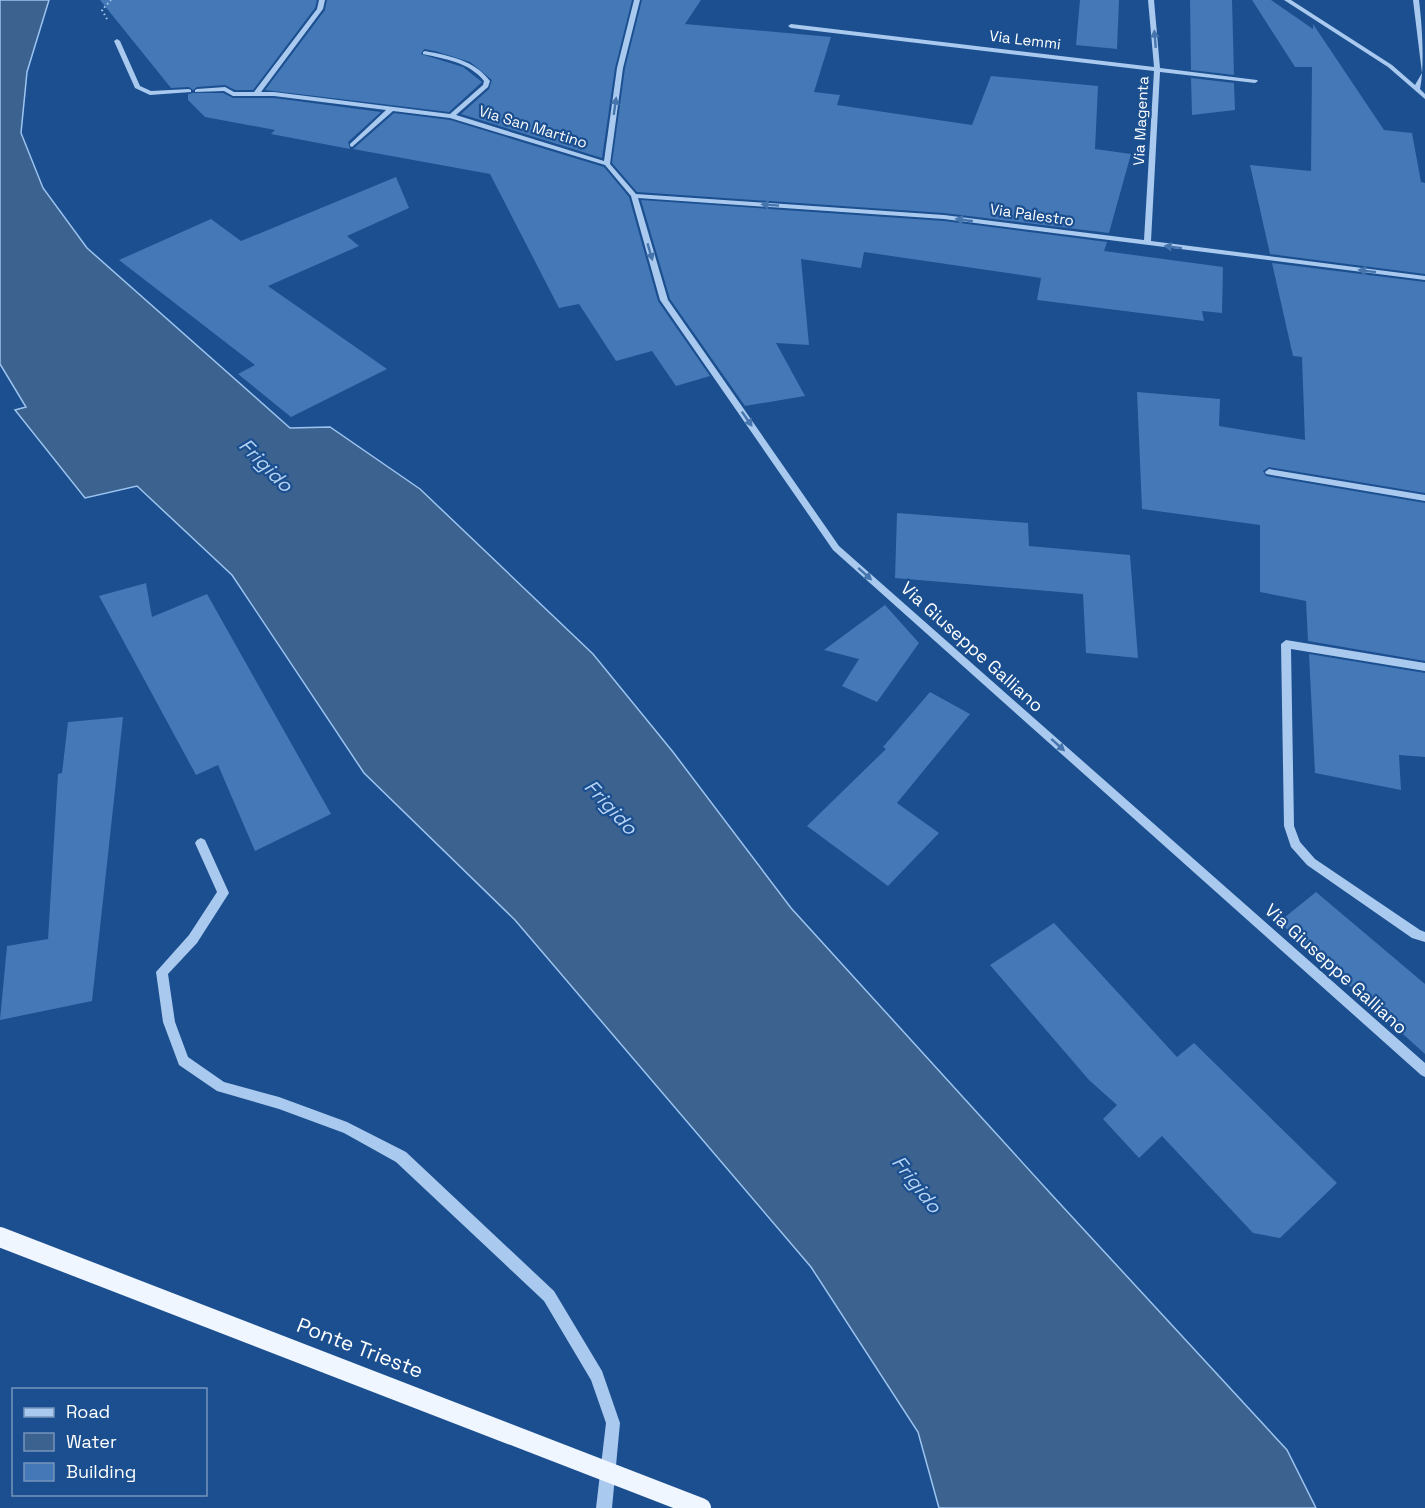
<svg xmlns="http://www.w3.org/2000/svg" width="1425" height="1508" viewBox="0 0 1425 1508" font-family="'Space Grotesk',sans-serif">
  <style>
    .water { fill: #3c6290; stroke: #9cc4f0; stroke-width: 1.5 }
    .building { fill: #4478b7 }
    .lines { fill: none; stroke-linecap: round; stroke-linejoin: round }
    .path { stroke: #a9c9ee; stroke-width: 2; stroke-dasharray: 1.5 3; stroke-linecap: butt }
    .minor { fill: #a9c9ee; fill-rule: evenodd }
    .major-bridge { stroke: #f0f6ff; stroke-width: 20 }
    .oneway { fill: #4674ac }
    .labels { text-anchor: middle; stroke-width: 4.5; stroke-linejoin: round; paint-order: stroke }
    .far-street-label { font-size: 15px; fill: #fff; stroke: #1b4f8f }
    .street-label { font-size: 18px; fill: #fff; stroke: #1b4f8f }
    .water-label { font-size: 20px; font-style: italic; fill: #b5d3f5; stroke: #1b4f8f }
    .near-street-label { font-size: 21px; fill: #fff; stroke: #1b4f8f }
  </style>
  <rect width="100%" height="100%" fill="#1b4f8f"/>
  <path class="water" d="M 0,0 L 49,0 L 27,72 L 21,133 L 43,188 L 87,248 L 290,428 L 330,427 L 420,489 L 593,654 L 673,752 L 791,908 L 1051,1194 L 1287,1450 L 1316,1508 L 939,1508 L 918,1432 L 811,1267 L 515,920 L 364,773 L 232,575 L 137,486 L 85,498 L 15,410 L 26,407 L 0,364 Z"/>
  <g class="building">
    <path d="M 100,0 L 317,0 L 315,8 L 253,90 L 235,90 L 225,85 L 197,87 L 193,90 L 189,87 L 171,88 Z"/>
    <path d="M 327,0 L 632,0 L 615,68 L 602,158 L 461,114 L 489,89 L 492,80 L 470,62 L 435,51 L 424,49 L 421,54 L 463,67 L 482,82 L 449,112 L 265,90 L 325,10 Z"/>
    <path d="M 642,0 L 701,0 L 685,24 L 831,37 L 814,92 L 840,95 L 837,105 L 972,125 L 991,76 L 1098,86 L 1095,149 L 1131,154 L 1109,233 L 944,213 L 637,192 L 612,163 L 625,68 Z"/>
    <path d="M 1080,0 L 1119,0 L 1117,49 L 1076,45 Z"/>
    <path d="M 1190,0 L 1232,0 L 1234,75 L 1191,70 Z"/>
    <path d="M 1252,0 L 1271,0 L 1313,29 L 1313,24 L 1384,130 L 1412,133 L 1421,182 L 1425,183 L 1425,274 L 1270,254 L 1250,165 L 1311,171 L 1312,67 L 1295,67 Z"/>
    <path d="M 1191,78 L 1234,83 L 1235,110 L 1192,115 Z"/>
    <path d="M 193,93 L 223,93 L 233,98 L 274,98 L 381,112 L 348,142 L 350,149 L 271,134 L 275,130 L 205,117 L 188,100 L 188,94 Z"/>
    <path d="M 394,113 L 450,120 L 604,167 L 629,197 L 658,301 L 710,376 L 676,386 L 652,351 L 616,361 L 579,304 L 559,308 L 490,174 L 353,149 Z"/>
    <path d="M 396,177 L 409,208 L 347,236 L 359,246 L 268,286 L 387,369 L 291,417 L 238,374 L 255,365 L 119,260 L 211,219 L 241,241 Z"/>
    <path d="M 641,200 L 944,221 L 1107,242 L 1104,251 L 1223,267 L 1222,313 L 1202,311 L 1204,321 L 1037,300 L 1041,278 L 864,252 L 861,268 L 801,259 L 809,345 L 776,343 L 805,396 L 745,406 L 670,299 Z"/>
    <path d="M 1272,263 L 1425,282 L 1425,493 L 1269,467 L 1263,471 L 1266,476 L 1425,503 L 1425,661 L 1308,641 L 1306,601 L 1260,592 L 1260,525 L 1142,509 L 1137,392 L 1220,399 L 1219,426 L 1305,440 L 1302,357 L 1293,356 Z"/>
    <path d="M 897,513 L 1028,523 L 1029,546 L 1130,555 L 1138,658 L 1086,653 L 1083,594 L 895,578 Z"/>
    <path d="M 146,583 L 152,617 L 207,594 L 331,814 L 255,851 L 218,765 L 196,775 L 99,596 Z"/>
    <path d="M 885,605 L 919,643 L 877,702 L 842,686 L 859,659 L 824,650 Z"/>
    <path d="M 1309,654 L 1425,673 L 1425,757 L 1399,755 L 1401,790 L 1315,773 Z"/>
    <path d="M 930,692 L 970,714 L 897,803 L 939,833 L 888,886 L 807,826 L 886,749 L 883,747 Z"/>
    <path d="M 123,717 L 92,1001 L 0,1020 L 7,946 L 48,939 L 58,774 L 62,773 L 68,722 Z"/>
    <path d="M 1316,892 L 1425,984 L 1425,1054 L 1279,922 Z"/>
    <path d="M 1054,923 L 1177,1057 L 1194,1043 L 1337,1183 L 1280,1238 L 1253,1233 L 1162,1136 L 1139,1158 L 1103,1119 L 1117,1105 L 1089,1080 L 990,965 Z"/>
  </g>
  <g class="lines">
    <path class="path" d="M 107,19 L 102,10 L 111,0"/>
    <g class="minor">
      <path d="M 319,0 L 325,0 L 323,9 L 261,92 L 274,92 L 450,114 L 483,85 L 484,81 C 469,62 445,59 423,54 L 423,52 L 425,51 C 450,56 474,60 490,81 L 488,87 L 456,115 L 604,161 L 617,68 L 634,0 L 640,0 L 623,68 L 610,164 L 636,194 L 944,215 L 1144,240 L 1154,71 L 791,28 L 788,26 L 791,24 L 1154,67 L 1148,0 L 1154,0 L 1160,68 L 1257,80 L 1258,81 L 1255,83 L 1160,72 L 1151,241 L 1425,276 L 1425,280 L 944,219 L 638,198 L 668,300 L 839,546 L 1425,1063 L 1425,1077 L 1421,1075 L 833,550 L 660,300 L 631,196 L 605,165 L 450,118 L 393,111 L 352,147 L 350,146 L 350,144 L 386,110 L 274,96 L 233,96 L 224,91 L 195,92 L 195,90 L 197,89 L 225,87 L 234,92 L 254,92 L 317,9 Z"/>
      <path d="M 1284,0 L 1291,0 L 1392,65 L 1415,85 L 1422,73 L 1413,0 L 1419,0 C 1422,25 1425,66 1420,89 L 1425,94 L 1425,99 L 1388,67 Z"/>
      <path d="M 117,39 L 120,41 L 140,86 L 151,91 L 189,89 L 191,90 L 191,92 L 150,95 L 135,88 L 114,41 Z"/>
      <path d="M 1269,469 L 1425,495 L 1425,501 L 1266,474 L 1265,472 Z"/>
      <path d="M 1286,640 L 1425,663 L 1425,671 L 1291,649 L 1294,826 L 1300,842 L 1315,859 L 1420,930 L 1425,932 L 1425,942 L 1412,938 L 1307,865 L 1291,847 L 1284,826 L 1281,644 Z"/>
      <path d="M 201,838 L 205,840 L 229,893 L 197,943 L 168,974 L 175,1022 L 188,1057 L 224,1082 L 279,1097 L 347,1122 L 406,1152 L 554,1291 L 602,1371 L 620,1423 L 612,1508 L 596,1508 L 606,1423 L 591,1380 L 544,1301 L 396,1162 L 344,1133 L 279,1109 L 217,1091 L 179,1065 L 163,1022 L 156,972 L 189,935 L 217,892 L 195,843 L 197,840 Z"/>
    </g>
    <path class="major-bridge" d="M 0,1237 L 701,1508"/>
  </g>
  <defs><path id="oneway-solid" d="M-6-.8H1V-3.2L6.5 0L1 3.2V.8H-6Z" transform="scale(1.5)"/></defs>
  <g class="oneway">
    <use href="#oneway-solid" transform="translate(1155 39) rotate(-95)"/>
    <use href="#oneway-solid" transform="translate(615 106) rotate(-82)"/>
    <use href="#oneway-solid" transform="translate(770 205) rotate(-176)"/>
    <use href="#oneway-solid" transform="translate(964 220) rotate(-172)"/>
    <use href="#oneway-solid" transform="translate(1173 247) rotate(-173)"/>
    <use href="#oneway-solid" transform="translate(650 252) rotate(74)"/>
    <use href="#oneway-solid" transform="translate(1367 271) rotate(-173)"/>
    <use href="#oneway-solid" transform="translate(747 419) rotate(55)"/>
    <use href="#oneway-solid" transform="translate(865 574) rotate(42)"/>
    <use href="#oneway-solid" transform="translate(1058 745) rotate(42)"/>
  </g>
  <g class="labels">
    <g class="far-street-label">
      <text transform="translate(1025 40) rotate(7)" y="5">Via Lemmi</text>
      <text transform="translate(1141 121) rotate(-87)" y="5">Via Magenta</text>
      <text transform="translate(533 127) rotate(17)" y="5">Via San Martino</text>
      <text transform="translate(1032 215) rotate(8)" y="5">Via Palestro</text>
    </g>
    <g class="street-label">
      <text transform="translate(972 647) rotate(42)" y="6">Via Giuseppe Galliano</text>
      <text transform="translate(1336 969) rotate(42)" y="6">Via Giuseppe Galliano</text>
    </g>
    <g class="water-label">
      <text transform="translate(266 465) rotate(45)" y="7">Frigido</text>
      <text transform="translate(611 807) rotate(47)" y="7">Frigido</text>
      <text transform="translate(917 1184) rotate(52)" y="7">Frigido</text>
    </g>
    <g class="near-street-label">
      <text transform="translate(360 1348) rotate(21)" y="7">Ponte Trieste</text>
    </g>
  </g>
  <rect x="12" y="1388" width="195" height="108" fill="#1b4f8f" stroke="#7695bc" stroke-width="1.5"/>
  <rect x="24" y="1408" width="30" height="9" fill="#a9c9ee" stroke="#7695bc" stroke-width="1.5"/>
  <text x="66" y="1418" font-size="18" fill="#ffffff">Road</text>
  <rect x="24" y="1433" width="30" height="18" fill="#3c6290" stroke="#7695bc" stroke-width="1.5"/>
  <text x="66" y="1448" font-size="18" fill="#ffffff">Water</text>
  <rect x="24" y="1463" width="30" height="18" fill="#4478b7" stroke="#7695bc" stroke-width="1.5"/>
  <text x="66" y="1478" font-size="18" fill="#ffffff">Building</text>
</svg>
